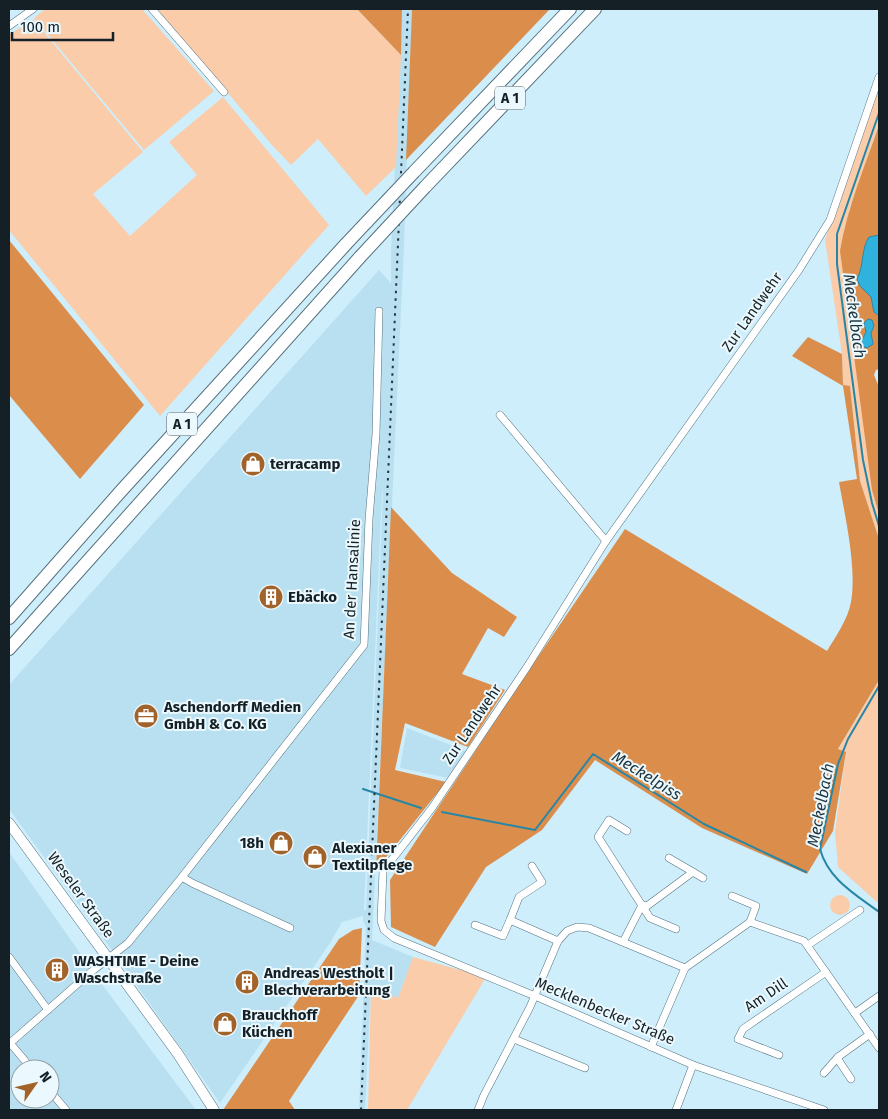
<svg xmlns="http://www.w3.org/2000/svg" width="888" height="1119" viewBox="0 0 888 1119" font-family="'Fira Sans',sans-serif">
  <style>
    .built { fill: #b9e0f1; fill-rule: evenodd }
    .green { fill: #facca9 }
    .forest { fill: #db8e4c; fill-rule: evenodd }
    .water { fill: #2fb2dd; stroke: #2786a6 }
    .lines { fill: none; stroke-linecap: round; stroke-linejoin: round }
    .stream { stroke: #2786a6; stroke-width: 2 }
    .minor-casing { stroke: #55717d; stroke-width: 8 }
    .secondary-casing { stroke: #55717d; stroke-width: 11 }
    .motorway-casing { stroke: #55717d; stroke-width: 14 }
    .minor { stroke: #fff; stroke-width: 7 }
    .secondary { stroke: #fff; stroke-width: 10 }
    .motorway { stroke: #fff; stroke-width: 12 }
    .rail { stroke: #28363c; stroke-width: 2; stroke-dasharray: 2.5 5; stroke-linecap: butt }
    .motorway-bridge-casing { stroke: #55717d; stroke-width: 14; stroke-linecap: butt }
    .motorway-bridge { stroke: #fff; stroke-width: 12 }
    .labels { text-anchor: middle; stroke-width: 4; stroke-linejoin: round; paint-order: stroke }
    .shield { fill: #ebf8fd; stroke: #546166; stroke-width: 1 }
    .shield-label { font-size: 14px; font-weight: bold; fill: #142025 }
    .street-label { font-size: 15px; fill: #142025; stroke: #ebf8fd }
    .poi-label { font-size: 15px; font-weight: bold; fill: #142025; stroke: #ebf8fd; text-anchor: start }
    .water-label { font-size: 16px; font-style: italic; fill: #1f343c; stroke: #ebf8fd }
  </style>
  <rect width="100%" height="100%" fill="#ceeefc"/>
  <g class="built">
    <path d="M 402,9 L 412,9 L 404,245 L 372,940 L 413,957 L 398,998 L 371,986 L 365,1110 L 359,1110 L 366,927 L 363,921 L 363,916 L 342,922 L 330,943 L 220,1103 L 111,949 L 9,809 L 9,685 L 379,270 L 391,283 L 391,252 ZM 383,492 L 366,910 L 364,910 L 382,492 Z"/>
    <path d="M 407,728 L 466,751 L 448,778 L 400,768 Z"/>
    <path d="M 9,852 L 104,987 L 196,1110 L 9,1110 ZM 20,1069 L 50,1069 L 50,1099 L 20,1099 Z"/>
  </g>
  <g class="green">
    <path d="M 45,9 L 142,9 L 214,91 L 144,150 L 34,18 Z"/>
    <path d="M 157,9 L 357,9 L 401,55 L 396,167 L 366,196 L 318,139 L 291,165 L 271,144 Z"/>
    <path d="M 33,19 L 143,152 L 93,194 L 130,236 L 197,175 L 169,142 L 223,97 L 329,225 L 160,416 L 9,230 L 9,35 Z"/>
    <path d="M 879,86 L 879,125 L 849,210 L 872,490 L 879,514 L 879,539 L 860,481 L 850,387 L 843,386 L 842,354 L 825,240 Z"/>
    <path d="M 879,680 L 879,904 L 838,867 L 835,832 L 846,752 L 838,750 Z"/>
    <circle cx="840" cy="905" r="10"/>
    <path d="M 413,957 L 486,977 L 407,1110 L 368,1110 L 371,986 L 398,998 Z"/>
  </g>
  <g class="forest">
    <path d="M 357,9 L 402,9 L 401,55 Z"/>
    <path d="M 412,9 L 550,9 L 406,160 Z"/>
    <path d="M 879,125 L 879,235 L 869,237 C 861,249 864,266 857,279 L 860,286 L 871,297 L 874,312 L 879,316 L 879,369 L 876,370 L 874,375 L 879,387 L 879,514 L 872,490 L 840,251 C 847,208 865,166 879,125 ZM 874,326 L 871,333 L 873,344 L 861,342 L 866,332 Z"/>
    <path d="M 9,240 L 144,405 L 80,479 L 9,395 Z"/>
    <path d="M 808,337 L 842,354 L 843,385 L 850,386 L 860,481 L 879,539 L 879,680 L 838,749 L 846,752 L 833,831 L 807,874 L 702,828 L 595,760 L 542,830 L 486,867 L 435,947 L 391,927 L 390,880 L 527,673 L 625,529 L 827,651 C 836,636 848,619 851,602 C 857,568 845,516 839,482 L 857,479 L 843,386 L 792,356 Z"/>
    <path d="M 391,507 L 452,573 L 517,617 L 504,637 L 488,628 L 462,674 L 505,690 L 468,747 L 405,723 L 395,770 L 446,782 L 376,870 Z"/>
    <path d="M 362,928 L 359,995 L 289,1101 L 295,1110 L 223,1110 L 339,939 L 353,930 Z"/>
  </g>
  <g class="water">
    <path d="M 879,235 L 879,316 L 874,312 L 871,297 L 860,286 L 857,279 C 864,266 861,249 869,237 Z"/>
    <path d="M 868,319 L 872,320 L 874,326 L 871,333 L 873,344 L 867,348 L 864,347 L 861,342 L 866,332 L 864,323 Z"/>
  </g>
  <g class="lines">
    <g class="stream">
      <path d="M 879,113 L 837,234 L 837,264 L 863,460 L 872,503 L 879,526"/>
      <path d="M 879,686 L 848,739 L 838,764 L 820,849 C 828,879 855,894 879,912"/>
      <path d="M 363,789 L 421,808"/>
      <path d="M 442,812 L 535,830 L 593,754 L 704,824 L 806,872"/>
    </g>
    <defs>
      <g id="minor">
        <path d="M 152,9 L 224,92"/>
        <path d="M 9,26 L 33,9"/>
        <path d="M 500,415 L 606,541"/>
        <path d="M 627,831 L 609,820 L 598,837 L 650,918 L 676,929"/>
        <path d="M 693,872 L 703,878"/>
        <path d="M 182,877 L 364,645 L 369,519 L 376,434 L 379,311"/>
        <path d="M 732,896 L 756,906 L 750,922"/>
        <path d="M 510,920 L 519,897 L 542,882 L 532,866"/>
        <path d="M 475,925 L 503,936 L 510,920 L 558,941"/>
        <path d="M 623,942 L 642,905 L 647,906 L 693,872 L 669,858"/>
        <path d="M 808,945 L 860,910"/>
        <path d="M 9,957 L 48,1010"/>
        <path d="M 685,968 L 750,922 L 804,941 L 879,1048"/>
        <path d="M 855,1013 L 879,996"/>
        <path d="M 514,1039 L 585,1068"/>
        <path d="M 10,1043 L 32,1069"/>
        <path d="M 9,1044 L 91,972 L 128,943 L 182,877 L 192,883 L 290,928"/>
        <path d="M 779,1055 L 738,1039 L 743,1029 L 826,972"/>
        <path d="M 824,1073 L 838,1057"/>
        <path d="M 851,1079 L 839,1061 L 838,1057 L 870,1034"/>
        <path d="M 50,1091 L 66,1110"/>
        <path d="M 478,1110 L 484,1095 L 530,1007 L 558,941 L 567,931 L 577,927 L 589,928 L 685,968 L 651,1047"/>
        <path d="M 676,1110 L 693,1065"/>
        <path d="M 824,1110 L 693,1065 L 535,996 L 394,938 L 384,930 L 381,921 L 383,871 L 432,808 L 527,667 L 606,541 L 799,270 L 830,220 L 879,77"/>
      </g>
      <path id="secondary" d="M 9,823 L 178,1054 L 214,1110"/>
      <g id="motorway">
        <path d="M 414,172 L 570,9"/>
        <path d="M 425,187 L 595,9"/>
        <path d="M 9,618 L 121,491 L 346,244"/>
        <path d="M 9,649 L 360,257"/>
      </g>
    </defs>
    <use href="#minor" class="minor-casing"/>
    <use href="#secondary" class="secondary-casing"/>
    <use href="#motorway" class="motorway-casing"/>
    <use href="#minor" class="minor"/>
    <use href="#secondary" class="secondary"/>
    <use href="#motorway" class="motorway"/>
    <path class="rail" d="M 361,1110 L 408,9"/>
    <defs>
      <g id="motorway-bridge">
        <path d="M 346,244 L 414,172"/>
        <path d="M 360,257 L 425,187"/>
      </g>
    </defs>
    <use href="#motorway-bridge" class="motorway-bridge-casing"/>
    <use href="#motorway-bridge" class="motorway-bridge"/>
  </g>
  <defs>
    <symbol id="shop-disc" viewBox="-11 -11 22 22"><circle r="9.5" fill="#a2632a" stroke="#ebf8fd"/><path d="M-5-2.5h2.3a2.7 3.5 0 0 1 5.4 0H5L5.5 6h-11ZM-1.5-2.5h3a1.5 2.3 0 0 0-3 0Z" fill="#fff"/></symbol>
    <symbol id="building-disc" viewBox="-11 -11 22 22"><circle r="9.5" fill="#a2632a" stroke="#ebf8fd"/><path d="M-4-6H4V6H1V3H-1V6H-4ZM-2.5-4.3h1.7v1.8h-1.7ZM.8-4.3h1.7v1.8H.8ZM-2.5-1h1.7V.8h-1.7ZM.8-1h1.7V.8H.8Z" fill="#fff"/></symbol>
    <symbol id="office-disc" viewBox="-11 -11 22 22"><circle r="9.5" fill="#a2632a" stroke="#ebf8fd"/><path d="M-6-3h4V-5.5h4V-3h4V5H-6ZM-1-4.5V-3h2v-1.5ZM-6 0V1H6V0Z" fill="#fff"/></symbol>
  </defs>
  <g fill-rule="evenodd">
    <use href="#shop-disc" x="239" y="450" width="28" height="28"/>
    <use href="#building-disc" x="257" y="583" width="28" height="28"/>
    <use href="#office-disc" x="132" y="702" width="28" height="28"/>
    <use href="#shop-disc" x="267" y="829" width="28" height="28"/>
    <use href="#shop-disc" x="301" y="843" width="28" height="28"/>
    <use href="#building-disc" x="43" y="956" width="28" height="28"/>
    <use href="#building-disc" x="233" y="968" width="28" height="28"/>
    <use href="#shop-disc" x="211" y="1010" width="28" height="28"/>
  </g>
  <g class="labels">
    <g class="shield">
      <rect x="495" y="86.5" width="30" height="23" rx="4"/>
      <rect x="167" y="412.5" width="30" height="23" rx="4"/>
    </g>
    <g class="shield-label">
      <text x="510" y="103">A 1</text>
      <text x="182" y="429">A 1</text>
    </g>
    <g class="street-label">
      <text transform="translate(752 312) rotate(-55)" y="5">Zur Landwehr</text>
      <text transform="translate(352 579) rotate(-87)" y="5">An der Hansalinie</text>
      <text transform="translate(472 724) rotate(-56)" y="5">Zur Landwehr</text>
      <text transform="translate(81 895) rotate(54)" y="5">Weseler Straße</text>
      <text transform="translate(766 995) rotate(-34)" y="5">Am Dill</text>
      <text transform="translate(605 1011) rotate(23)" y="5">Mecklenbecker Straße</text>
    </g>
    <g class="poi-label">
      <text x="270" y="469">terracamp</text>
      <text x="288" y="602">Ebäcko</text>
      <text x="164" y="712">Aschendorff Medien<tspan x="164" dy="17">GmbH &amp; Co. KG</tspan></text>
      <text x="264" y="848" text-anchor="end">18h</text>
      <text x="332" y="853">Alexianer<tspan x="332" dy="17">Textilpflege</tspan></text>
      <text x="74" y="966">WASHTIME - Deine<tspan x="74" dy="17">Waschstraße</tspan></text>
      <text x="264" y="978">Andreas Westholt |<tspan x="264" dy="17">Blechverarbeitung</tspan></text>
      <text x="242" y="1020">Brauckhoff<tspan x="242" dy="17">Küchen</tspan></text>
    </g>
    <g class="water-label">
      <text transform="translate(855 316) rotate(82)" y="6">Meckelbach</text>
      <text transform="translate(647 775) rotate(32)" y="6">Meckelpiss</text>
      <text transform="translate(820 805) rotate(-79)" y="6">Meckelbach</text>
    </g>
  </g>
  <rect width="888" height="1119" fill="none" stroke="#142025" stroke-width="20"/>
  <g transform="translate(35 1084) rotate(56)"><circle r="24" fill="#ebf8fd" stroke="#95a2a7"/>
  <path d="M0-4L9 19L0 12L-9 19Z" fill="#a2632a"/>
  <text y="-8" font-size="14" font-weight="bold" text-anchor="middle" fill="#142025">N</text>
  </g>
  <path d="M12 32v8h101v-8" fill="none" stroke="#142025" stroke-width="2.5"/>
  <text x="20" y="32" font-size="15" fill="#142025" stroke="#ebf8fd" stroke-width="4" paint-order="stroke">100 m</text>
</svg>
